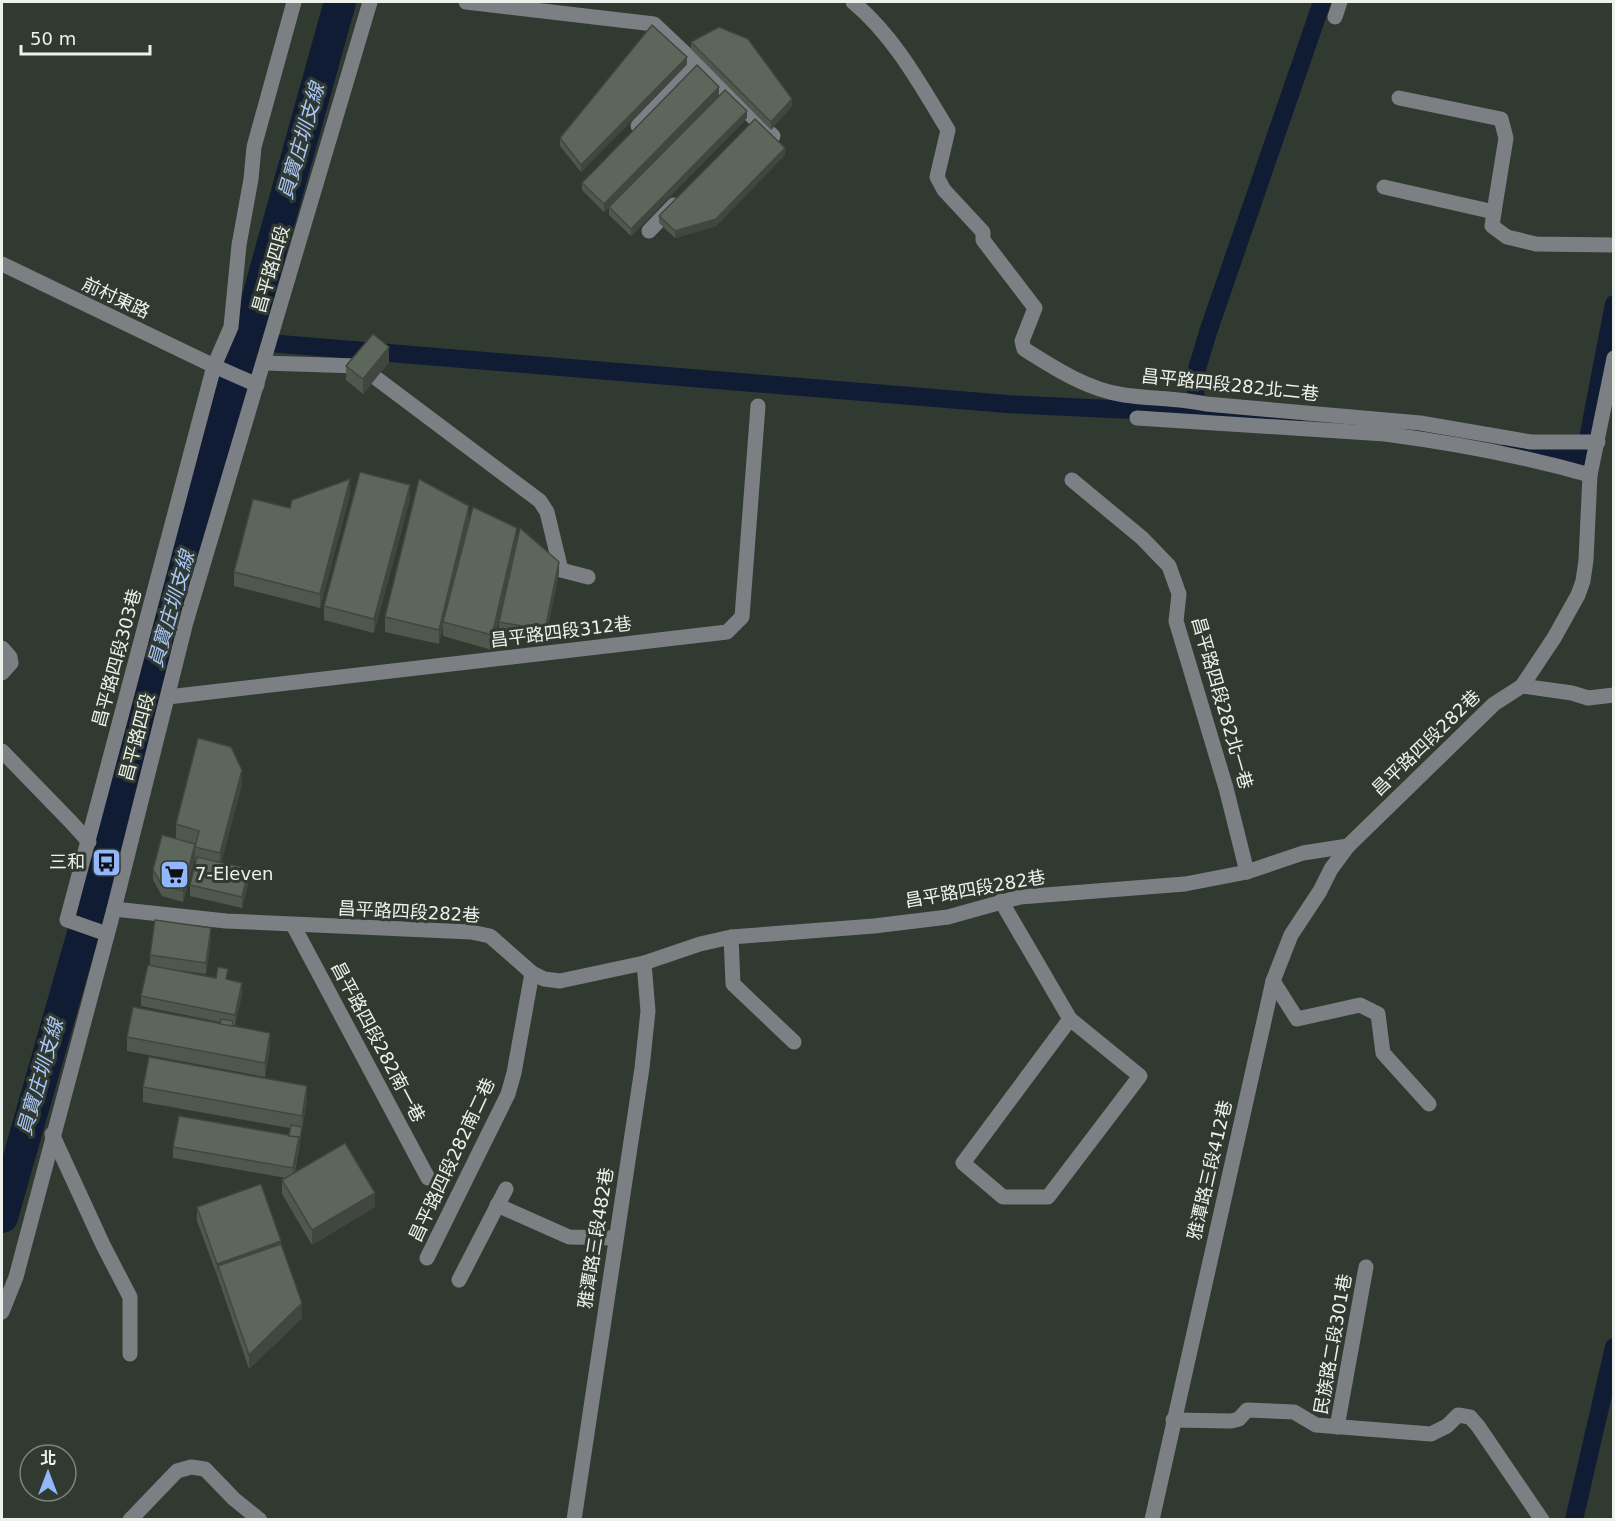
<svg xmlns="http://www.w3.org/2000/svg" width="1615" height="1521" viewBox="0 0 1615 1521" font-family="'DejaVu Sans','Noto Sans TC',sans-serif">
  <style>
    .lines { fill: none; stroke-linecap: round; stroke-linejoin: round }
    .canal { stroke: #101c33; stroke-width: 18 }
    .river { stroke: #101c33; stroke-width: 32 }
    .minor { stroke: #7c7f84; stroke-width: 15 }
    .wall { fill: #50584e }
    .shaded-wall { fill: #414740 }
    .building { fill: #5d665b; stroke: #414740; stroke-width: 1.5 }
    .labels { text-anchor: middle; stroke-width: 6; stroke-linejoin: round; paint-order: stroke }
    .street-label { font-size: 18px; fill: #ecf2eb; stroke: #313a30 }
    .poi-label { font-size: 18px; fill: #ecf2eb; stroke: #313a30; text-anchor: end }
    .water-label { font-size: 20px; font-style: italic; fill: #abc7fa; stroke: #313a30 }
  </style>
  <rect width="100%" height="100%" fill="#313a30"/>
  <g class="lines">
    <g class="canal">
      <path d="M 245,341 L 1007,404 L 1194,413 L 1294,421"/>
      <path d="M 1194,413 L 1197,369 L 1208,332 L 1322,2"/>
      <path d="M 1387,428 L 1446,435"/>
      <path d="M 1512,446 L 1584,459 L 1614,304"/>
      <path d="M 1574,1520 L 1614,1347"/>
    </g>
    <path class="river" d="M 2,1217 L 98,881 L 160,649 L 340,2"/>
    <g class="minor">
      <path d="M 466,2 L 654,24 L 773,136"/>
      <path d="M 853,2 C 894,36 920,84 948,130 L 937,177 L 944,190 L 983,232 L 983,240 L 1035,308 L 1022,341 L 1024,349 C 1054,368 1088,390 1124,395 C 1152,399 1179,398 1206,404 L 1420,423 L 1531,442 L 1598,442"/>
      <path d="M 1335,17 L 1340,2"/>
      <path d="M 1399,98 L 1501,119 L 1506,138 L 1494,212"/>
      <path d="M 638,126 L 697,65"/>
      <path d="M 1384,187 L 1494,212 L 1492,226 L 1507,237 L 1536,244 L 1613,245"/>
      <path d="M 649,231 L 674,205"/>
      <path d="M 2,264 L 214,366 L 257,385"/>
      <path d="M 264,363 L 358,366"/>
      <path d="M 376,378 L 540,501 L 547,512 L 561,570 L 588,577"/>
      <path d="M 1137,418 L 1385,434 C 1454,443 1523,456 1590,475"/>
      <path d="M 1072,480 L 1142,538 L 1169,566 L 1179,594 L 1176,621 L 1226,788 L 1247,872"/>
      <path d="M 2,648 L 10,657 L 11,663 L 2,673"/>
      <path d="M 1522,686 L 1572,693 L 1588,698 L 1614,695"/>
      <path d="M 168,697 L 727,632 L 742,617 L 758,406"/>
      <path d="M 2,751 L 71,822 L 89,842"/>
      <path d="M 1001,901 L 1070,1019 L 1140,1076 L 1048,1197 L 1003,1197 L 963,1163 L 1070,1019"/>
      <path d="M 114,909 L 226,921 L 471,932 L 490,936 L 532,973 L 544,979 L 560,981 L 644,963 L 700,944 L 731,937 L 874,926 L 948,917 L 1020,897 L 1185,884 L 1247,872 L 1303,853 L 1348,846 L 1494,704 L 1522,686 L 1554,638 L 1578,595 L 1583,581 L 1586,560 L 1590,475 L 1614,358"/>
      <path d="M 293,925 L 428,1178"/>
      <path d="M 107,934 L 67,920 L 214,366 L 231,327 L 239,245 L 251,179 L 254,147 L 294,2"/>
      <path d="M 731,937 L 733,984 L 794,1042"/>
      <path d="M 1273,981 L 1297,1019 L 1360,1005 L 1378,1014 L 1383,1053 L 1429,1104"/>
      <path d="M 52,1134 L 103,1245 L 130,1297 L 130,1354"/>
      <path d="M 497,1205 L 569,1237 L 615,1238"/>
      <path d="M 427,1258 L 508,1094 L 514,1073 L 532,973"/>
      <path d="M 459,1280 L 506,1189"/>
      <path d="M 2,1312 L 16,1277 L 114,909 L 186,622 L 370,2"/>
      <path d="M 1173,1420 L 1231,1421 L 1239,1419 L 1247,1410 L 1294,1412 L 1316,1425 L 1431,1434 L 1447,1426 L 1458,1415 L 1470,1417 L 1478,1426 L 1542,1520"/>
      <path d="M 1337,1427 L 1366,1267"/>
      <path d="M 130,1520 L 177,1471 L 191,1467 L 205,1469 L 234,1499 L 260,1520"/>
      <path d="M 574,1520 L 642,1068 L 648,1011 L 644,963"/>
      <path d="M 1152,1520 L 1273,981 L 1291,935 L 1320,891 L 1331,869 L 1348,846"/>
    </g>
  </g>
  <g class="wall">
    <path d="M 691,42 L 792,106 L 771,130 L 691,49 Z"/>
    <path d="M 687,64 L 581,172 L 560,146 L 560,138 Z"/>
    <path d="M 719,94 L 604,212 L 582,190 L 582,183 Z"/>
    <path d="M 747,118 L 631,236 L 609,215 L 609,207 Z"/>
    <path d="M 785,155 L 716,226 L 675,238 L 659,223 L 659,216 Z"/>
    <path d="M 389,362 L 363,394 L 346,380 L 346,366 Z"/>
    <path d="M 350,494 L 320,608 L 234,586 L 234,572 L 290,508 Z"/>
    <path d="M 410,499 L 374,633 L 324,620 L 324,606 Z"/>
    <path d="M 469,521 L 457,570 L 517,541 L 559,573 L 545,640 L 499,633 L 499,622 L 510,572 L 492,650 L 443,636 L 443,626 L 439,644 L 385,632 L 385,617 Z"/>
    <path d="M 242,784 L 221,862 L 249,880 L 242,908 L 190,896 L 190,885 L 196,861 L 195,861 L 195,858 L 183,902 L 162,896 L 153,880 L 153,870 L 176,839 L 176,824 Z"/>
    <path d="M 211,939 L 206,974 L 171,969 L 216,978 L 228,980 L 242,994 L 235,1025 L 233,1025 L 233,1026 L 270,1048 L 265,1077 L 127,1051 L 127,1037 L 220,1024 L 220,1022 L 141,1006 L 141,996 L 150,965 L 150,955 Z"/>
    <path d="M 143,1087 L 307,1100 L 295,1172 L 375,1207 L 312,1245 L 282,1194 L 282,1180 L 286,1178 L 173,1158 L 173,1147 L 289,1136 L 290,1128 L 143,1102 Z"/>
    <path d="M 197,1207 L 281,1244 L 302,1318 L 249,1369 L 218,1278 L 197,1221 Z"/>
  </g>
  <g class="shaded-wall">
    <path d="M 687,57 L 687,64 L 581,172 L 581,165 Z"/>
    <path d="M 719,87 L 719,94 L 604,212 L 604,204 Z"/>
    <path d="M 792,99 L 792,106 L 771,130 L 771,122 Z"/>
    <path d="M 747,111 L 747,118 L 631,236 L 631,229 Z"/>
    <path d="M 785,148 L 785,155 L 716,226 L 675,238 L 675,231 Z"/>
    <path d="M 389,347 L 389,362 L 363,394 L 363,379 Z"/>
    <path d="M 350,479 L 350,494 L 320,608 L 320,594 Z"/>
    <path d="M 410,485 L 410,499 L 374,633 L 374,619 Z"/>
    <path d="M 469,506 L 469,521 L 444,622 L 443,622 L 443,626 L 439,644 L 439,630 Z"/>
    <path d="M 517,528 L 517,543 L 492,650 L 492,635 Z"/>
    <path d="M 559,562 L 559,573 L 545,640 L 545,630 Z"/>
    <path d="M 242,770 L 242,784 L 220,868 L 220,853 Z"/>
    <path d="M 195,847 L 195,858 L 183,902 L 183,891 Z"/>
    <path d="M 249,869 L 249,880 L 242,908 L 242,897 Z"/>
    <path d="M 211,928 L 211,939 L 206,974 L 206,963 Z"/>
    <path d="M 242,983 L 242,994 L 235,1025 L 235,1015 Z"/>
    <path d="M 270,1033 L 270,1048 L 265,1077 L 265,1063 Z"/>
    <path d="M 307,1086 L 307,1100 L 293,1179 L 293,1168 L 299,1137 L 302,1127 L 302,1116 Z"/>
    <path d="M 375,1193 L 375,1207 L 312,1245 L 312,1230 Z"/>
    <path d="M 281,1241 L 281,1255 L 218,1266 L 217,1278 L 217,1264 Z"/>
    <path d="M 302,1303 L 302,1318 L 249,1369 L 249,1355 Z"/>
  </g>
  <g class="building">
    <path d="M 652,25 L 687,57 L 581,165 L 560,138 Z"/>
    <path d="M 719,27 L 748,39 L 792,99 L 771,122 L 691,42 Z"/>
    <path d="M 697,65 L 719,87 L 604,204 L 582,183 Z"/>
    <path d="M 725,90 L 747,111 L 631,229 L 609,207 Z"/>
    <path d="M 755,119 L 785,148 L 716,219 L 675,231 L 659,216 Z"/>
    <path d="M 373,334 L 389,347 L 363,379 L 346,366 Z"/>
    <path d="M 360,472 L 410,485 L 374,619 L 324,606 Z"/>
    <path d="M 350,479 L 320,594 L 234,572 L 253,499 L 290,508 L 292,500 Z"/>
    <path d="M 419,479 L 469,506 L 439,630 L 385,617 Z"/>
    <path d="M 473,507 L 517,528 L 492,635 L 443,622 Z"/>
    <path d="M 520,528 L 559,562 L 545,630 L 499,622 Z"/>
    <path d="M 198,738 L 231,747 L 242,770 L 220,853 L 195,847 L 199,831 L 176,824 Z"/>
    <path d="M 162,835 L 195,844 L 183,891 L 162,885 L 153,870 Z"/>
    <path d="M 197,857 L 249,869 L 242,897 L 190,885 Z"/>
    <path d="M 155,920 L 211,928 L 206,963 L 150,955 Z"/>
    <path d="M 148,965 L 216,978 L 218,967 L 228,969 L 226,979 L 242,983 L 235,1015 L 141,996 Z"/>
    <path d="M 133,1007 L 270,1033 L 265,1063 L 127,1037 Z"/>
    <path d="M 221,1019 L 233,1021 L 232,1026 L 220,1024 Z"/>
    <path d="M 149,1057 L 307,1086 L 302,1116 L 143,1087 Z"/>
    <path d="M 179,1116 L 299,1137 L 293,1168 L 173,1147 Z"/>
    <path d="M 291,1125 L 302,1127 L 299,1144 L 299,1137 L 289,1136 Z"/>
    <path d="M 345,1143 L 375,1193 L 312,1230 L 282,1180 Z"/>
    <path d="M 261,1184 L 281,1241 L 217,1264 L 197,1207 Z"/>
    <path d="M 281,1244 L 302,1303 L 249,1355 L 218,1266 Z"/>
  </g>
  <defs>
    <symbol id="bus-square" viewBox="-11 -11 22 22"><rect x="-9" y="-9" width="18" height="18" rx="4" fill="#92b7fd" stroke="#313a30"/><path d="M-5-6H5V4H4V6H2V4H-2V6H-4V4H-5ZM-3.5-4V0h7V-4ZM-3.5 1.2v1.5H-2V1.2ZM2 1.2v1.5H3.5V1.2Z" fill="#111"/></symbol>
    <symbol id="supermarket-square" viewBox="-11 -11 22 22"><rect x="-9" y="-9" width="18" height="18" rx="4" fill="#92b7fd" stroke="#313a30"/><path d="M-6-5.5h2.5l.6 2H6L4.5 2H-2.5L-4.4-4H-6ZM-1.5 3.2a1.3 1.3 0 1 0 .1 0ZM3 3.2a1.3 1.3 0 1 0 .1 0Z" fill="#111"/></symbol>
  </defs>
  <g fill-rule="evenodd">
    <use href="#bus-square" x="90" y="846" width="33" height="33"/>
    <use href="#supermarket-square" x="158" y="858" width="33" height="33"/>
  </g>
  <g class="labels">
    <g class="street-label">
      <text transform="translate(271 269) rotate(-74)" y="6">昌平路四段</text>
      <text transform="translate(116 298) rotate(25)" y="6">前村東路</text>
      <text transform="translate(1230 385) rotate(6)" y="6">昌平路四段282北二巷</text>
      <text transform="translate(561 632) rotate(-7)" y="6">昌平路四段312巷</text>
      <text transform="translate(117 658) rotate(-75)" y="6">昌平路四段303巷</text>
      <text transform="translate(1222 703) rotate(74)" y="6">昌平路四段282北一巷</text>
      <text transform="translate(137 737) rotate(-75)" y="6">昌平路四段</text>
      <text transform="translate(1426 743) rotate(-44)" y="6">昌平路四段282巷</text>
      <text transform="translate(975 889) rotate(-10)" y="6">昌平路四段282巷</text>
      <text transform="translate(409 912) rotate(3)" y="6">昌平路四段282巷</text>
      <text transform="translate(378 1042) rotate(62)" y="6">昌平路四段282南一巷</text>
      <text transform="translate(452 1160) rotate(-65)" y="6">昌平路四段282南二巷</text>
      <text transform="translate(1210 1170) rotate(-77)" y="6">雅潭路三段412巷</text>
      <text transform="translate(596 1238) rotate(-81)" y="6">雅潭路三段482巷</text>
      <text transform="translate(1333 1344) rotate(-80)" y="6">民族路二段301巷</text>
    </g>
    <g class="poi-label">
      <text x="85" y="868">三和</text>
      <text x="195" y="880" text-anchor="start">7-Eleven</text>
    </g>
    <g class="water-label">
      <text transform="translate(301 141) rotate(-74)" y="7">員寶庄圳支線</text>
      <text transform="translate(171 609) rotate(-74)" y="7">員寶庄圳支線</text>
      <text transform="translate(40 1077) rotate(-74)" y="7">員寶庄圳支線</text>
    </g>
  </g>
  <rect width="1615" height="1521" fill="none" stroke="#ecf2eb" stroke-width="6"/>
  <g transform="translate(48 1473)"><circle r="28" fill="#313a30" stroke="#7c847b" stroke-width="1.5"/>
  <path d="M0-4.5L10 22L0 15L-10 22Z" fill="#92b7fd"/>
  <text y="-9" font-size="16" font-weight="bold" text-anchor="middle" fill="#ecf2eb">北</text>
  </g>
  <path d="M21 45v9h129v-9" fill="none" stroke="#ecf2eb" stroke-width="3"/>
  <text x="30" y="45" font-size="18" fill="#ecf2eb" stroke="#313a30" stroke-width="4.5" paint-order="stroke">50 m</text>
</svg>
